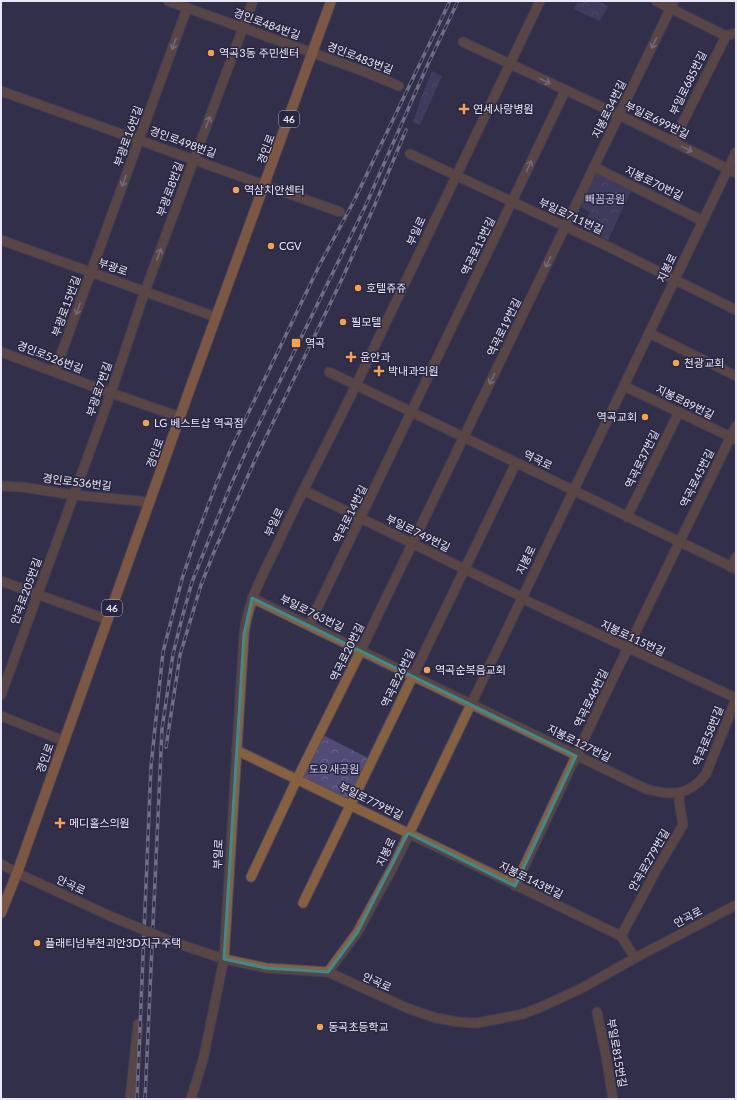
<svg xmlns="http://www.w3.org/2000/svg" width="737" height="1100" viewBox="0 0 737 1100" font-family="Lato,'Noto Sans KR',sans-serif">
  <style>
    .forest { fill: url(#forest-crowns) }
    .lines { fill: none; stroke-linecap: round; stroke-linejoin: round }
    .minor-casing { stroke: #4f4d66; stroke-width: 11 }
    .major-casing { stroke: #4f4d66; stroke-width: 12 }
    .minor { stroke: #87603d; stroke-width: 9 }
    .major { stroke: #d88939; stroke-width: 10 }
    .rail-casing { stroke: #bdbccf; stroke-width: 3.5 }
    .rail { stroke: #282640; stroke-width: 2; stroke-dasharray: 6; stroke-linecap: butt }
    .minor-bridge-casing { stroke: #4f4d66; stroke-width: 11; stroke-linecap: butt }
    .minor-bridge { stroke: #87603d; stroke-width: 9 }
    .oneway { stroke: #c2b2ae }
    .marked { fill: none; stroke: #3b8d8a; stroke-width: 3; stroke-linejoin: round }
    .poi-dot { fill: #f8a14a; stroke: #282640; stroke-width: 1.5 }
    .labels { text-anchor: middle; stroke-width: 3; stroke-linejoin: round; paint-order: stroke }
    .shield { fill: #282640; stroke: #afaec2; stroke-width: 1 }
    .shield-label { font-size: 10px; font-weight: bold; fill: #e9e8f9 }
    .street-label { font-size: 11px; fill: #e9e8f9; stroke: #282640 }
    .poi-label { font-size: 11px; fill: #e9e8f9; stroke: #282640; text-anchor: start }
    .park-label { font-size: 11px; fill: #ceccf1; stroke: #282640 }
  </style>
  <defs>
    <pattern id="forest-crowns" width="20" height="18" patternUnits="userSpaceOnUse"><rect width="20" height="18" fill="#504b77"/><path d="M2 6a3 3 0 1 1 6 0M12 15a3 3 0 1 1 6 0" fill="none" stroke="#69658b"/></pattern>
  </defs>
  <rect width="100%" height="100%" fill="#32304a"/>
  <g class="forest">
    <path d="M 578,1 L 598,1 L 608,6 L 600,21 L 574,9 Z"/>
    <path d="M 432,71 L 442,76 L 420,125 L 413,123 L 421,98 Z"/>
    <path d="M 596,172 L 632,189 L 608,240 L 582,227 L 590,212 L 579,206 Z"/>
    <path d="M 319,733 L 372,760 L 350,805 L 297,779 Z"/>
  </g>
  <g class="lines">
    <defs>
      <g id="minor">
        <path d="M 168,1 L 363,71 L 399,86"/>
        <path d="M 656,1 L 726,36 L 736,33"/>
        <path d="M 463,42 L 619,115 L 736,173"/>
        <path d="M 1,91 L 340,212"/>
        <path d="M 673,142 L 726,36"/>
        <path d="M 410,154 L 607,246 L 736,310"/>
        <path d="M 594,167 L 703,221"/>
        <path d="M 1,240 L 216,317"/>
        <path d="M 649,333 L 736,376"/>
        <path d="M 1,352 L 111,393 L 180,417"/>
        <path d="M 55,371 L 187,8"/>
        <path d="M 329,372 L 736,569"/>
        <path d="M 624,386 L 735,439"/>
        <path d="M 1,486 L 22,487 L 74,495 L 150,502"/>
        <path d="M 303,490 L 522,597 L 525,600 L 736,698"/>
        <path d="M 627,517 L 679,412"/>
        <path d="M 731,567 L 736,557"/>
        <path d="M 1,581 L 108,620"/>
        <path d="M 252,598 L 646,789 C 672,796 689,796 706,774 L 736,699"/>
        <path d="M 309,625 L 565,91"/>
        <path d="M 1,695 L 111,393 L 145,291 L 253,1"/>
        <path d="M 1,716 L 64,741"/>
        <path d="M 236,750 L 621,936 L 635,958"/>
        <path d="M 1,864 L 17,873 L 110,916"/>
        <path d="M 251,877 L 297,779 L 361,650 L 674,1"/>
        <path d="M 515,886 L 602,701 L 736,426"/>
        <path d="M 303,903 L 516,463"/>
        <path d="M 621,936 L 658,867 L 683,825 L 679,801 L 680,793"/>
        <path d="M 173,942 L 224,959 L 266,968 L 328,972 L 407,1008 L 436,1018 L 459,1022 L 477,1023 L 523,1014 L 541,1007 L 582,988 L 635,958 L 736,905"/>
        <path d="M 328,972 L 357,933 L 393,867 L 736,152"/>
        <path d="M 597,1012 L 606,1056 L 613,1099"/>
        <path d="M 130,1099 L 138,1024"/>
        <path d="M 191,1099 L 203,1060 L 224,959 L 244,634 C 248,599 265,571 280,539 C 304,487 331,437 356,385 C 418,257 478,128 540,1"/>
      </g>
      <path id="major" d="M 1,913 L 17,873 L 192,383 L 331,1"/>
    </defs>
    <use href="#minor" class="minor-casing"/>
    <use href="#major" class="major-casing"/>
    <use href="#minor" class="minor"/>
    <use href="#major" class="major"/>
    <defs>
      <g id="rail">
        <path d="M 166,747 L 180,655 L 201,585 L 214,552 L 255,460 L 343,277 L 373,209 L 406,130"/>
        <path d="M 137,1099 L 151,766 L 163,652 L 182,579 L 194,543 L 217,482 L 231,449 L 320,264 L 354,201 L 450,1"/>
        <path d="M 145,1099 L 162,729 L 173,654 L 182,618 L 192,582 L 230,487 L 253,436 L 365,207 L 428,64 L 458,1"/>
      </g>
    </defs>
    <use href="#rail" class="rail-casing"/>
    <use href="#rail" class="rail"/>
    <defs>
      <path id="minor-bridge" d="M 110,916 L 173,942"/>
    </defs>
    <use href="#minor-bridge" class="minor-bridge-casing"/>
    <use href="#minor-bridge" class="minor-bridge"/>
  </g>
  <defs><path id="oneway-shaft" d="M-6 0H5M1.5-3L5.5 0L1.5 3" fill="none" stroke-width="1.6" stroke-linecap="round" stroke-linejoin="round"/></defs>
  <g class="oneway">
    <use href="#oneway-shaft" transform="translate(654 43) rotate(116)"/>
    <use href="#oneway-shaft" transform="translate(174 44) rotate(110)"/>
    <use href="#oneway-shaft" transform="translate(545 81) rotate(26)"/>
    <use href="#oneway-shaft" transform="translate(208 122) rotate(-69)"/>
    <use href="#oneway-shaft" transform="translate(687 149) rotate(27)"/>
    <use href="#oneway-shaft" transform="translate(529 166) rotate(-65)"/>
    <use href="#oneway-shaft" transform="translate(124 181) rotate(110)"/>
    <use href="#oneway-shaft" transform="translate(159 254) rotate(-70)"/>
    <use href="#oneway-shaft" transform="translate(548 262) rotate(116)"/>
    <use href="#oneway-shaft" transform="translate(78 309) rotate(110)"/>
    <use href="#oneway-shaft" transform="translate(492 379) rotate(116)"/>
  </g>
  <path d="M0 0H737V1100H0ZM 252,598 L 576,756 L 515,886 L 408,833 L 357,933 L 328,972 L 266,968 L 224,959 L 244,634 Z" fill="#32304a" fill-opacity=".55" fill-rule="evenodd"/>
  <path class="marked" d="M 252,598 L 576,756 L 515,886 L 408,833 L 357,933 L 328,972 L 266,968 L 224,959 L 244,634 Z"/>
  <g class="poi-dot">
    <circle cx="211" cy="53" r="4"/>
    <path d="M462 103h4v4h4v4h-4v4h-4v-4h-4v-4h4z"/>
    <circle cx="236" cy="190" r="4"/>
    <circle cx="271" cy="246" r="4"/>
    <circle cx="358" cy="288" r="4"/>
    <circle cx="343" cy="322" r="4"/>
    <rect x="291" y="338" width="10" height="10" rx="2"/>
    <path d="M349 351h4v4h4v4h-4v4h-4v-4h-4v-4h4z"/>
    <circle cx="676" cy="363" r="4"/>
    <path d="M377 365h4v4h4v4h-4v4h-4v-4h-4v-4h4z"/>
    <circle cx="645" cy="417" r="4"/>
    <circle cx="146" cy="423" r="4"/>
    <circle cx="427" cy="670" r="4"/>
    <path d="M58 817h4v4h4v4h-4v4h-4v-4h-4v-4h4z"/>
    <circle cx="37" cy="943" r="4"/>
    <circle cx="320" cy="1027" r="4"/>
  </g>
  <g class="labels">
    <g class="shield">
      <rect x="279" y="111" width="20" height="16" rx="3"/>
      <rect x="102" y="600" width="20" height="16" rx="3"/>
    </g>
    <g class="shield-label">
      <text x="289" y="123">46</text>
      <text x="112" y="612">46</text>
    </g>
    <g class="street-label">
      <text transform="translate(267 24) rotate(20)" y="4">경인로484번길</text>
      <text transform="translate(360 58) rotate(21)" y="4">경인로483번길</text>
      <text transform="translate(688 83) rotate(-64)" y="4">부일로685번길</text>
      <text transform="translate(609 109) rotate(-64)" y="4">지봉로34번길</text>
      <text transform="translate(657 120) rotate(26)" y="4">부일로699번길</text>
      <text transform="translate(128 136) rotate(-70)" y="4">부광로16번길</text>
      <text transform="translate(183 142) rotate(20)" y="4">경인로498번길</text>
      <text transform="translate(266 149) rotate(-70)" y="4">경인로</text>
      <text transform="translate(654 183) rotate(26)" y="4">지봉로70번길</text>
      <text transform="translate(170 189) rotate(-70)" y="4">부광로8번길</text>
      <text transform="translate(571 216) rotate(25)" y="4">부일로711번길</text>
      <text transform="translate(416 231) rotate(-65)" y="4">부일로</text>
      <text transform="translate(478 246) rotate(-64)" y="4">역곡로13번길</text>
      <text transform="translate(113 267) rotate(19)" y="4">부광로</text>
      <text transform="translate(667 268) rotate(-64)" y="4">지봉로</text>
      <text transform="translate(66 306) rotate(-70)" y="4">부광로15번길</text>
      <text transform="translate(504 327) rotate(-64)" y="4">역곡로19번길</text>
      <text transform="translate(50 357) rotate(21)" y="4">경인로526번길</text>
      <text transform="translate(99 389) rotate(-71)" y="4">부광로7번길</text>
      <text transform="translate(685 402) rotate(26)" y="4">지봉로89번길</text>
      <text transform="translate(155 453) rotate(-70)" y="4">경인로</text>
      <text transform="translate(642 459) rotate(-64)" y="4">역곡로37번길</text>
      <text transform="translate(538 460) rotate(26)" y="4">역곡로</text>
      <text transform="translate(697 478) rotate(-64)" y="4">역곡로45번길</text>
      <text transform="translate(77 482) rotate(7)" y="4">경인로536번길</text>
      <text transform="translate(350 514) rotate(-64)" y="4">역곡로14번길</text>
      <text transform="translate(274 522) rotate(-64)" y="4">부일로</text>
      <text transform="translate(418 533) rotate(26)" y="4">부일로749번길</text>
      <text transform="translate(526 560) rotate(-64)" y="4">지봉로</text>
      <text transform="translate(26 591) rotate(-70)" y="4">안곡로205번길</text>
      <text transform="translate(312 613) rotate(26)" y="4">부일로763번길</text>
      <text transform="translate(633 638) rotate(25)" y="4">지봉로115번길</text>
      <text transform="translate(347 652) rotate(-64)" y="4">역곡로20번길</text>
      <text transform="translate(398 678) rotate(-64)" y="4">역곡로26번길</text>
      <text transform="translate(591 698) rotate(-64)" y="4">역곡로46번길</text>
      <text transform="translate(708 736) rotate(-68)" y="4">역곡로58번길</text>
      <text transform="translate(579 743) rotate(26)" y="4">지봉로127번길</text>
      <text transform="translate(45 758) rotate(-70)" y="4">경인로</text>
      <text transform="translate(371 801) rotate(26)" y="4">부일로779번길</text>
      <text transform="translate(386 852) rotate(-65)" y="4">지봉로</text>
      <text transform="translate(218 854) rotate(-87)" y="4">부일로</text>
      <text transform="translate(649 860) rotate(-60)" y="4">안곡로279번길</text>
      <text transform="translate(531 880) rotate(26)" y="4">지봉로143번길</text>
      <text transform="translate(71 885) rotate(25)" y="4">안곡로</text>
      <text transform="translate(688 917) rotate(-28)" y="4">안곡로</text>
      <text transform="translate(377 982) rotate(24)" y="4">안곡로</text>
      <text transform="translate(617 1053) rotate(80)" y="4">부일로815번길</text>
    </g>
    <g class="poi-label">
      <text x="219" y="57">역곡3동 주민센터</text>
      <text x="473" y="113">연세사랑병원</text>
      <text x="244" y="194">역삼치안센터</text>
      <text x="279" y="250">CGV</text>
      <text x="366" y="292">호텔쥬쥬</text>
      <text x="351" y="326">필모텔</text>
      <text x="305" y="347">역곡</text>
      <text x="360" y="361">윤안과</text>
      <text x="684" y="367">천광교회</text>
      <text x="388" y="375">박내과의원</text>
      <text x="637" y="421" text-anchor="end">역곡교회</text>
      <text x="154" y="427">LG 베스트샵 역곡점</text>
      <text x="435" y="674">역곡순복음교회</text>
      <text x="69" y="827">메디홀스의원</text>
      <text x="45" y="947">플래티넘부천괴안3D지구주택</text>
      <text x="328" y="1031">동곡초등학교</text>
    </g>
    <g class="park-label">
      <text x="605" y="203">빼꼼공원</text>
      <text x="334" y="773">도요새공원</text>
    </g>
  </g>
  <rect width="737" height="1100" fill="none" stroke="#e9e8f9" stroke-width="4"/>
</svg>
